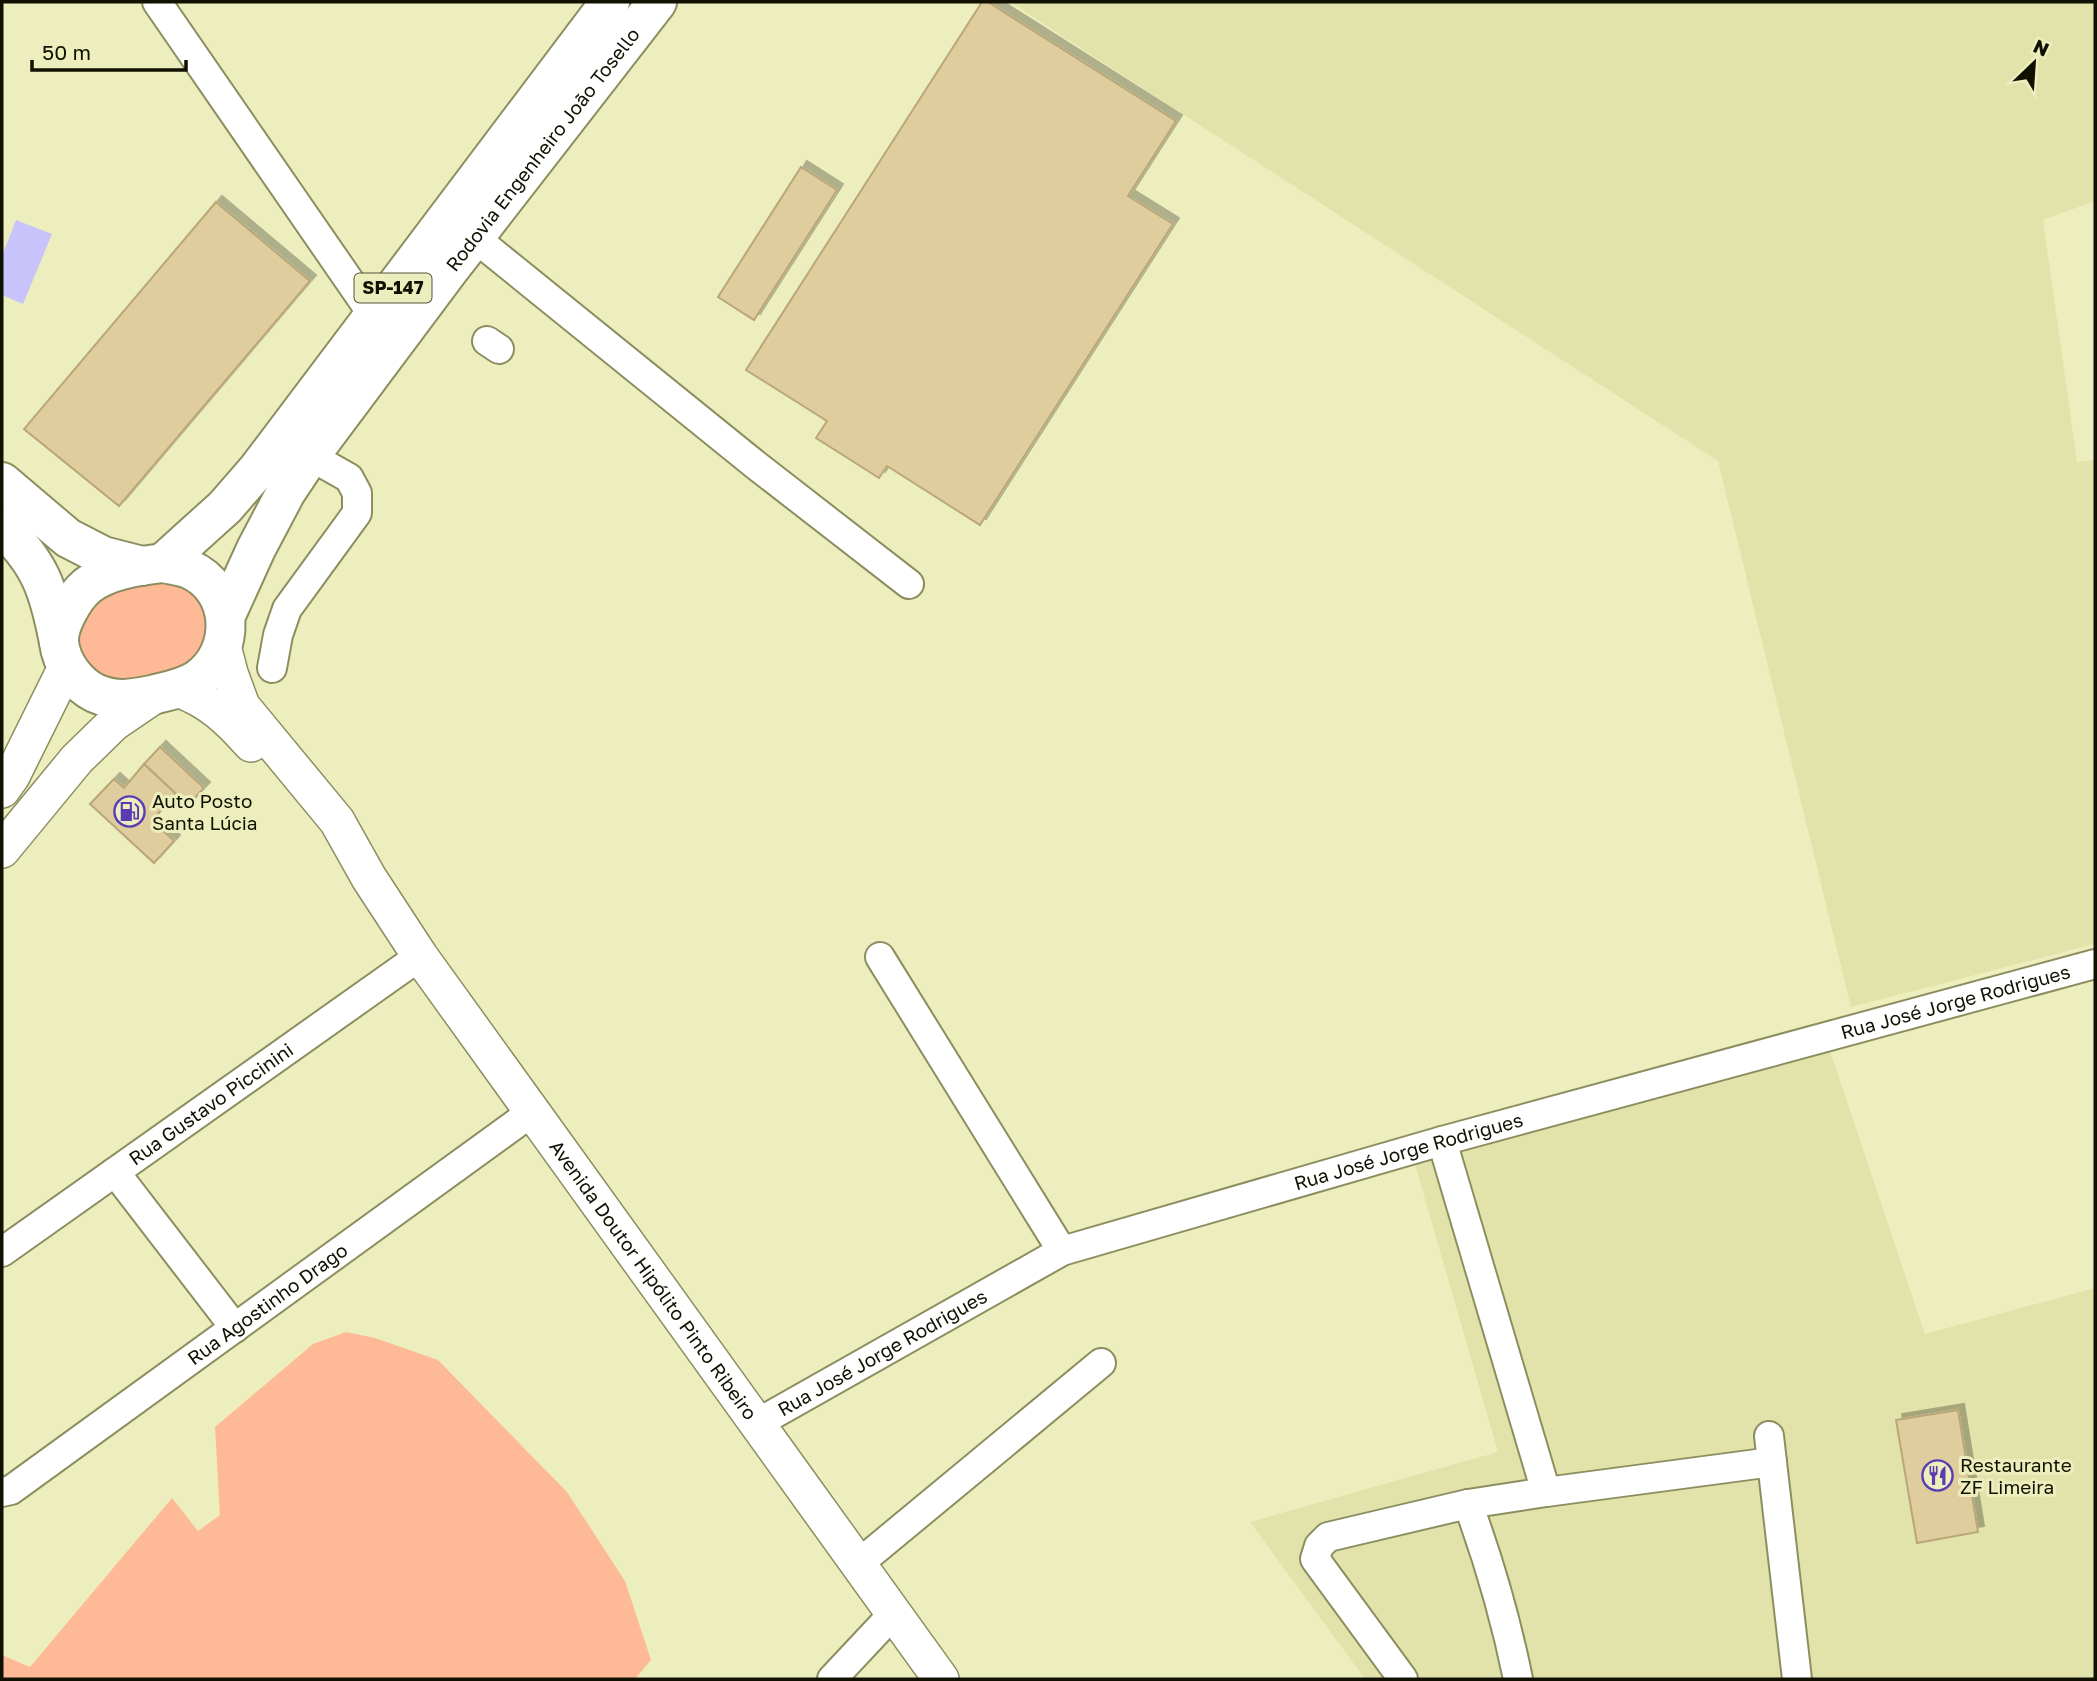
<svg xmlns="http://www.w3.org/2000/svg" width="2097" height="1681" viewBox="0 0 2097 1681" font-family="'Golos Text',sans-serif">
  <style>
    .built { fill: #e2e3ab }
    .green { fill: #feba97 }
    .water { fill: #c8c3fb }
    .building { fill: #dfcd9e; stroke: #b9a77a; stroke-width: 2; filter: url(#shadow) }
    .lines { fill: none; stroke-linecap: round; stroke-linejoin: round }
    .minor-casing { stroke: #8d8e60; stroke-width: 32 }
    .major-casing { stroke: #8d8e60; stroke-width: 38 }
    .highway-casing { stroke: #8d8e60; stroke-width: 42 }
    .minor { stroke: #fff; stroke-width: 28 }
    .major { stroke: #fff; stroke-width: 35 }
    .highway { stroke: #fff; stroke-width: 38 }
    .labels { text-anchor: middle; stroke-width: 6; stroke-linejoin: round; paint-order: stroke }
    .shield { fill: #edeebd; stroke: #53533a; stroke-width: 2 }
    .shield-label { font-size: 18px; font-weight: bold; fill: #111102 }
    .street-label { font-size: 19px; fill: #111102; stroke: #edeebd }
    .poi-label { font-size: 19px; fill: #111102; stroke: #edeebd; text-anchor: start }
  </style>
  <defs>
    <filter id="shadow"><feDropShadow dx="6" dy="-6" stdDeviation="0" flood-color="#0004"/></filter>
  </defs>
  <rect width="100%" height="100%" fill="#edeebd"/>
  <g class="built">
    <path d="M 1010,2 L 2095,2 L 2095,201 L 2043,220 L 2077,462 L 2095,460 L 2095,944 L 1851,1007 L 1718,461 Z"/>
    <path d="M 1829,1048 L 1925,1334 L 2095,1288 L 2095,1679 L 1365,1679 L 1250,1522 L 1498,1452 L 1414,1161 Z"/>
  </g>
  <g class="green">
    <path d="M 161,578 C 200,584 199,599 211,632 L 188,670 L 110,684 L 78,658 L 75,621 L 102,593 Z"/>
    <path d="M 346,1332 L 375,1338 L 438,1360 L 567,1492 L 625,1581 L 651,1660 L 635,1679 L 2,1679 L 2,1655 L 30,1667 L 172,1498 L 198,1531 L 220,1515 L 215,1427 L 313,1344 Z"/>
  </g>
  <path class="water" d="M 16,220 L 52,234 L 23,304 L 2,295 L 2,256 Z"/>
  <g class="building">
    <path d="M 982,2 L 988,2 L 1176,121 L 1128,196 L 1173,224 L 980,525 L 887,466 L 879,478 L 816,438 L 827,421 L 746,370 Z"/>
    <path d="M 801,167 L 837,190 L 754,320 L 718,297 Z"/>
    <path d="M 216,202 L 310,281 L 119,506 L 24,429 Z"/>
    <path d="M 160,747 L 204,788 L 188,805 L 144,764 Z"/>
    <path d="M 144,764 L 176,794 L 152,820 L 174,841 L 154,863 L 90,804 L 114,779 L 124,788 Z"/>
    <path d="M 1958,1410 L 1978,1532 L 1917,1543 L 1896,1420 Z"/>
  </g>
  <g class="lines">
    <defs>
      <g id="minor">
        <path d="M 157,2 L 373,315"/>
        <path d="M 475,238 L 757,466 L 909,584"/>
        <path d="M 487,341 L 499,349"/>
        <path d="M 272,668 L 278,635 L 287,609 L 357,513 L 357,493 L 349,478 L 310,456"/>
        <path d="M 880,957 L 1062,1251"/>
        <path d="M 1442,1141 L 1546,1492 L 1772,1462"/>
        <path d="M 115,1172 L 235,1328"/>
        <path id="s1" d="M 2,1252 L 420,956"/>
        <path id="s2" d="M 756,1424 L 1062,1251 L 1442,1141 L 2095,964"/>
        <path d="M 1769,1436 L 1797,1679"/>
        <path id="s3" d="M 2,1492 L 11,1490 L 532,1112"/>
        <path d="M 1468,1504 C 1489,1561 1506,1620 1518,1679"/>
        <path d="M 857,1565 L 1101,1363"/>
        <path d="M 832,1679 L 893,1614"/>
        <path d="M 1403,1679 L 1315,1559 L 1319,1546 L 1328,1537 L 1468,1504 L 1546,1492"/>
      </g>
      <g id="major">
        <path id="s4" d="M 223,646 L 230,673 L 242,706 L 337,821 L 369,878 L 420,956 L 941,1679"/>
        <path d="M 177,689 C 209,700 229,719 251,744"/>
        <path d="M 2,790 L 12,776 L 67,665"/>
        <path d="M 2,850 L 77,759 L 114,723 L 158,693"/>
      </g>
      <g id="highway">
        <path d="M 2,482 L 68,538 L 103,556 L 142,566"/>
        <path d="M 2,527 C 41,564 49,591 59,642"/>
        <path d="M 163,563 L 225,507 L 258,469 L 610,2"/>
        <path d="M 163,563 C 171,565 181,566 189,569 C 235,589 237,652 198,679 C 185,688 167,691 152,695 C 132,699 115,702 95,693 C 77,684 61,663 59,642 C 58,625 74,597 87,586 C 107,570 138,566 163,563 Z"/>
        <path id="s5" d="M 226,615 L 256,549 L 286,492 L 310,456 L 449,270 L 657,2"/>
      </g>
    </defs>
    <use href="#minor" class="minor-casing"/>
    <use href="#major" class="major-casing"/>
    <use href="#highway" class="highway-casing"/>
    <use href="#minor" class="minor"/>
    <use href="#major" class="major"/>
    <use href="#highway" class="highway"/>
  </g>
  <defs>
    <symbol id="fuel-ring" viewBox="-11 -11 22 22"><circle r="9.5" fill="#edeebd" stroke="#593bb3" stroke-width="1.5"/><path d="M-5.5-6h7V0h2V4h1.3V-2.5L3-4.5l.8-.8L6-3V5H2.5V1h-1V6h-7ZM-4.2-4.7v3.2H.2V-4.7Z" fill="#593bb3"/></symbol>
    <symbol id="restaurant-ring" viewBox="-11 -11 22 22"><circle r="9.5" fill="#edeebd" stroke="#593bb3" stroke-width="1.5"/><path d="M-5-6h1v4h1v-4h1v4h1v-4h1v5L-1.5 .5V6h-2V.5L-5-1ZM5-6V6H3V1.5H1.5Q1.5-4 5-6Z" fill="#593bb3"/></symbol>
  </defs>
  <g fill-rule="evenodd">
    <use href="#fuel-ring" x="112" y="794" width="35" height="35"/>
    <use href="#restaurant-ring" x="1920" y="1458" width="35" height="35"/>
  </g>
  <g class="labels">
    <rect class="shield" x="354.5" y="273.5" width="77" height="29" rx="5"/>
    <g class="shield-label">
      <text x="393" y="294">SP-147</text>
    </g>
    <g class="street-label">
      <text dy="7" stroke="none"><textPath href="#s5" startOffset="565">Rodovia Engenheiro João Tosello</textPath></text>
      <text dy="7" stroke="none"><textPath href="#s2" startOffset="1279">Rua José Jorge Rodrigues</textPath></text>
      <text dy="7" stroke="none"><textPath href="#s1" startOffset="256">Rua Gustavo Piccinini</textPath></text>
      <text dy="7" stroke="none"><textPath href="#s2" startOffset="712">Rua José Jorge Rodrigues</textPath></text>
      <text dy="7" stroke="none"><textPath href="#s4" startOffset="770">Avenida Doutor Hipólito Pinto Ribeiro</textPath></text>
      <text dy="7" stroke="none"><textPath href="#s3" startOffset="326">Rua Agostinho Drago</textPath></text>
      <text dy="7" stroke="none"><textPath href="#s2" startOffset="145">Rua José Jorge Rodrigues</textPath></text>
    </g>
    <g class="poi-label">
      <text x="152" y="808">Auto Posto<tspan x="152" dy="22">Santa Lúcia</tspan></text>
      <text x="1960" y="1472">Restaurante<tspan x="1960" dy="22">ZF Limeira</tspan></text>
    </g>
  </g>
  <rect width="2097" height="1681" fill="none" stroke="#111102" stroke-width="7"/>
  <g transform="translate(2034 63) rotate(25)" stroke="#edeebd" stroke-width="5" paint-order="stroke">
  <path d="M0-5L12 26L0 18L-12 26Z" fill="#111102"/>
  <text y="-10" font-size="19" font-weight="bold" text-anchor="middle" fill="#111102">N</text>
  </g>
  <path d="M32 60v10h154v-10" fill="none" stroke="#111102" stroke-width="3.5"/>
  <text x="42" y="60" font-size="21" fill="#111102" stroke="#edeebd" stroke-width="5" paint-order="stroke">50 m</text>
</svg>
